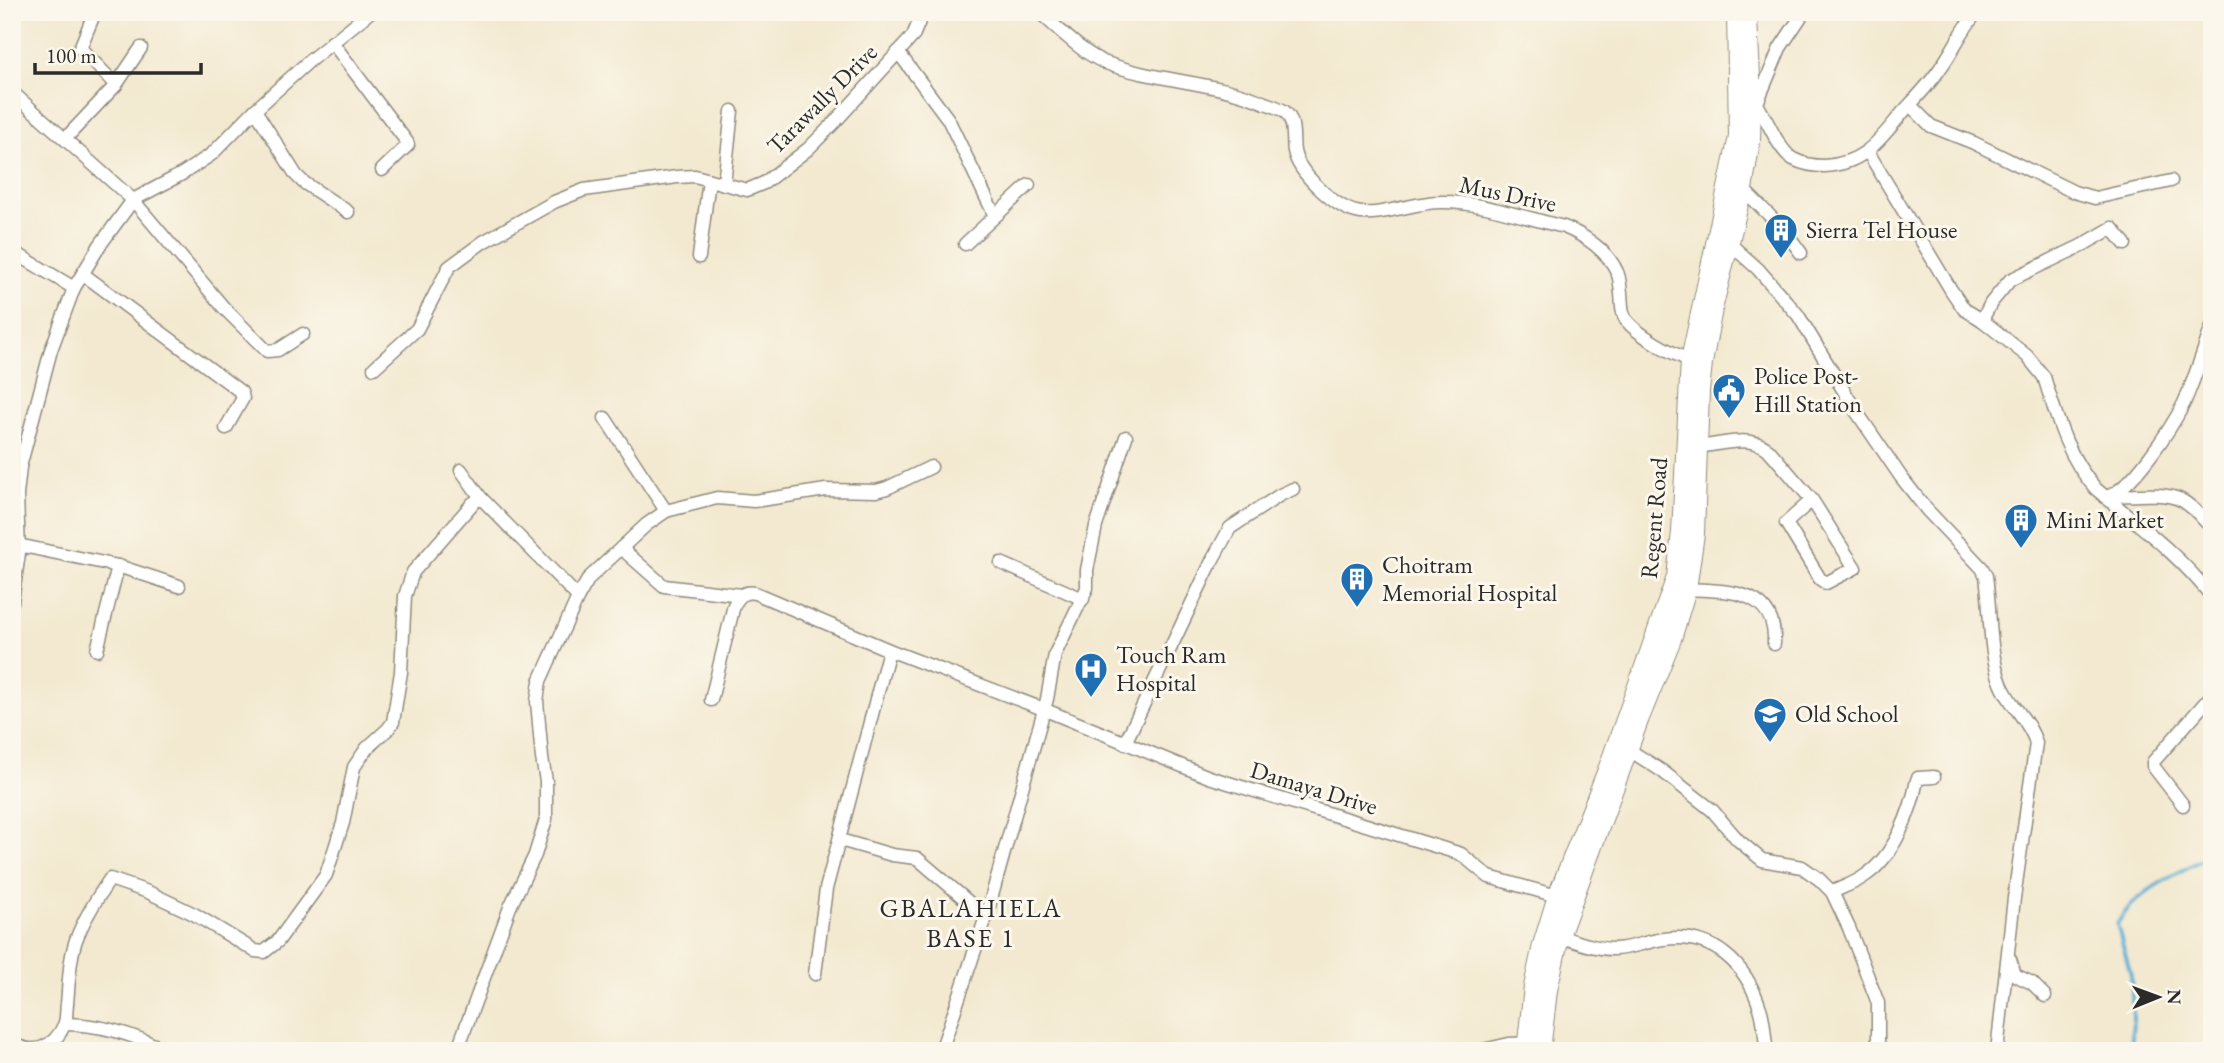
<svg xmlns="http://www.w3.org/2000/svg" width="2224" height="1063" viewBox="0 0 2224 1063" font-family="'EB Garamond',serif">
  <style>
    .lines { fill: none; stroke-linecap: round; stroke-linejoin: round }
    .stream { stroke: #58afd5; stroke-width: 3.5 }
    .minor-casing { stroke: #8f8a7e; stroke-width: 15 }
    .primary-casing { stroke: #8f8a7e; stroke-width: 20 }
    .minor { stroke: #fff; stroke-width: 12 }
    .primary { stroke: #fff; stroke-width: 18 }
    .labels { text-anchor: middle; stroke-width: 6; stroke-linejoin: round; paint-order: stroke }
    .street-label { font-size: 24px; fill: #2b2b2b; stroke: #fbf7ec }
    .poi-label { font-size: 24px; fill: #2b2b2b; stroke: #fbf7ec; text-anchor: start }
    .neighbourhood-label { font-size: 26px; letter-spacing: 2px; fill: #2b2b2b; stroke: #fbf7ec }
  </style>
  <rect width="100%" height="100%" fill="#fbf7ec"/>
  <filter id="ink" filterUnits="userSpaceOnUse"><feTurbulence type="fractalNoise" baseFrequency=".0143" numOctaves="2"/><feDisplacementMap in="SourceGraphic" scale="14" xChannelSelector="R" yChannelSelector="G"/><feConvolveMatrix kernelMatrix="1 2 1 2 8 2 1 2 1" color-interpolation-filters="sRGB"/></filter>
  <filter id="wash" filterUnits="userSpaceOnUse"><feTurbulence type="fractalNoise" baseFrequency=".00686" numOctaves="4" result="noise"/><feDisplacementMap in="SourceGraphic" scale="28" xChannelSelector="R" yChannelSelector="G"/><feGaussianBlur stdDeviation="1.57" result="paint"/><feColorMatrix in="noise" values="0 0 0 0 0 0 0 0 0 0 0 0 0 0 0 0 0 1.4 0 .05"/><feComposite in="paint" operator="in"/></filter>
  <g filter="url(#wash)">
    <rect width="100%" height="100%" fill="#f3e9d0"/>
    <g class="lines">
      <path class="stream" d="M 2131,1051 L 2133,1020 L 2131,975 L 2117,924 C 2136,890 2180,873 2212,854"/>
    </g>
  </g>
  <g filter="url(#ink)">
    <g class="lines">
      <defs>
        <g id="minor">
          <path d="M 1039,12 C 1058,28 1083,54 1106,63 C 1158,82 1215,81 1265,103 C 1271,105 1279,108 1284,111 C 1296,120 1292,139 1294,151 C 1298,173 1335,207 1356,212 C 1376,218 1415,202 1440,202 C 1479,201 1525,218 1564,227 C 1584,235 1608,251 1617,272 C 1620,278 1620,286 1621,293 C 1622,302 1621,313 1626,320 C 1638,335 1672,354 1690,360"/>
          <path d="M 332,42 L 407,142 L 408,145 L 382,170"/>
          <path d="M 898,52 L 948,119 L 995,216"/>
          <path d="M 116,85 L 141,48"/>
          <path d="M 12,92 L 133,200 L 224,308 L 267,351 L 278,350 L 303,334"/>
          <path d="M 1752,97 C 1766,114 1776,148 1793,159 C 1803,164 1814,166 1824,166 C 1865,164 1880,139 1904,111 C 1916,98 1929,85 1939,70 C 1954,50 1960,32 1977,12"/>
          <path d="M 1757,103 L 1780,48 L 1804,12"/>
          <path d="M 1910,105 L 1931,126 L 1974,143 L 2074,192 L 2095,198 L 2171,181"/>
          <path d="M 255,110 L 296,175 L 303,182 L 348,212"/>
          <path d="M 65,139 L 116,85 L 80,48 L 95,12"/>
          <path d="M 1868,152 L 1951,290 L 1964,309 L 1982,320 L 2027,356 L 2044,377 C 2057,418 2067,457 2096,489 C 2136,523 2180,555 2212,597"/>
          <path d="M 724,184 L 732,111"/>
          <path d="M 1743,189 L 1785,231 L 1801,253"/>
          <path d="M 1729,243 L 1758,269 L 1798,315 L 1856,411 L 1901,477 L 1927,510 L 1982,568 L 1986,576 C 1991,611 1988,650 2001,683 C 2009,705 2030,721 2036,743 L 2014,898 L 1997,1051"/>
          <path d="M 965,244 L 1029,185"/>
          <path d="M 12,251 L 74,288"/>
          <path d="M 699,257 L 709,180"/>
          <path d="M 83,274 L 241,392 L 243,398 L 226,428"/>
          <path d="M 1982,320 L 1991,303 L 2010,280 L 2081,246 L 2112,228 L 2125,244"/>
          <path d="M 374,368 L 417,329 L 449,267 L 483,242 L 554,202 L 584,190 L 677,177 L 695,176 L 747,190 L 764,183 L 808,149 L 834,123 L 913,36 L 923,12"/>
          <path d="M 605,418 L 666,511"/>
          <path d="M 1692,447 C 1717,447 1746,433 1768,449 L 1812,500 L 1855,568 L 1826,583 L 1820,579 L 1786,523 L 1812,500"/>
          <path d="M 461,470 L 481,498 L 578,597"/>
          <path d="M 2110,496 C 2130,496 2164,491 2181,500 C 2191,505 2199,514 2206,522"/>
          <path d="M 2105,497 C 2130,493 2173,425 2184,403 C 2195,378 2203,352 2212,326"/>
          <path d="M 18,545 L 118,566 L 179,586"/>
          <path d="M 621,548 L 664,586 L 741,595"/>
          <path d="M 1001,563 L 1083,599"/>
          <path d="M 1680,589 C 1722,591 1777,586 1774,644"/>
          <path d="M 12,602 L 19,553 L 17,495 L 20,467 L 51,350 L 74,288 L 100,245 L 133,200 L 182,174 L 212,154 L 255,110 L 308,62 L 370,12"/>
          <path d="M 97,650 L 118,566"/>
          <path d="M 711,700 L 734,605 C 740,595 744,591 755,593 L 889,650 L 1043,709 L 1209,777 L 1461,854 L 1489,877 L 1564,898"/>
          <path d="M 1125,743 L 1213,559 L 1230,528 L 1280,495 L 1293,489"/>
          <path d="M 1623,746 L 1662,771 L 1712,810 L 1738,840 L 1762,860 L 1802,867 L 1819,879 L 1832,892 L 1849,928 L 1878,1003 L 1878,1051"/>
          <path d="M 2183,805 L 2153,766 L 2153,762 L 2212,695"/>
          <path d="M 840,840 L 892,855 L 917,858 L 986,917"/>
          <path d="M 1832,892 C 1843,887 1856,883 1866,875 C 1894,856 1911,812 1917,780 L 1918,778 L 1934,777"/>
          <path d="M 1553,934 C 1572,940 1591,948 1611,949 C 1629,950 1646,941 1664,939 C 1713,932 1746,964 1760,1008 C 1765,1022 1764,1037 1767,1051"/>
          <path d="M 2010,959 L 2015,975 L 2032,983 L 2045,996"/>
          <path d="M 815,974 L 826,889 L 889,650"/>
          <path d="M 65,1024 C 101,1024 135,1035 167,1051"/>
          <path d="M 12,1043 C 33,1056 54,1048 64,1025 C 67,1019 66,1010 67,1004 C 69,983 69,960 76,940 C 84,918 97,898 110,879 L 148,892 L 194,914 L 255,951 L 264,952 L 278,941 L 326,875 L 343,823 L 354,767 L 367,748 L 388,729 L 393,722 L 401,672 L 405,596 L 413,572 L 473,503 L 481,498"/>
          <path d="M 457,1051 L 510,907 L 535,855 L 546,819 L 546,781 L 542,758 L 537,701 L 540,681 L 578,597 L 589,578 L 646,525 L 666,511 L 717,498 L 754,501 L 826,490 L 876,491 L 887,488 L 931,467"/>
          <path d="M 941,1051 L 986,917 L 1047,699 L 1055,654 L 1087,588 L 1087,570 L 1096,526 L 1126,437"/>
          <path d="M 1479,1051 L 1509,1044 L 1535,1043"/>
        </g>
        <g id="primary">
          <path d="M 1526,1051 L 1533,987 L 1542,945 L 1557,896 L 1607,770 L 1676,577 L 1681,532 L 1690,360 L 1738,137 L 1736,12"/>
          <path d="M 1541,1051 L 1548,990 L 1560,936 L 1640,718 L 1672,639 L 1687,589 L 1695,534 L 1700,391 L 1703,363 L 1713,309 L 1743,189 L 1751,141 L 1752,97 L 1748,18"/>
        </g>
      </defs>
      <use href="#minor" class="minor-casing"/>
      <use href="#primary" class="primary-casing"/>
      <use href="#minor" class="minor"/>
      <use href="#primary" class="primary"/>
    </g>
  </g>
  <defs>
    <symbol id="building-pin" viewBox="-11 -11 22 30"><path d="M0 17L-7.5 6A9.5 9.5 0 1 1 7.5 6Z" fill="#1f6fb2" stroke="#fbf7ec"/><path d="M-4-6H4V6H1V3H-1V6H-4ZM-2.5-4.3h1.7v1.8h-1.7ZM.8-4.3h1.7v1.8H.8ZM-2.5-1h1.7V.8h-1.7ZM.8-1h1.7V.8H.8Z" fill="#fff"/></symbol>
    <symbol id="civic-pin" viewBox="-11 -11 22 30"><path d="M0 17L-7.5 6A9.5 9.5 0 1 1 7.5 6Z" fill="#1f6fb2" stroke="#fbf7ec"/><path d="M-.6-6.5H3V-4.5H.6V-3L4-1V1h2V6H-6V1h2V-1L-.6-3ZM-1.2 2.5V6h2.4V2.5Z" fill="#fff"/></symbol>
    <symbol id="hospital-pin" viewBox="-11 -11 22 30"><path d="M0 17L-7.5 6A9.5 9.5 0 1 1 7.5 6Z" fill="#1f6fb2" stroke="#fbf7ec"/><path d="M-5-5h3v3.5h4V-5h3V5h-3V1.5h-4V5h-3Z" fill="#fff"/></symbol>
    <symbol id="school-pin" viewBox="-11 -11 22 30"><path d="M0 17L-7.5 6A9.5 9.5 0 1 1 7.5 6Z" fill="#1f6fb2" stroke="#fbf7ec"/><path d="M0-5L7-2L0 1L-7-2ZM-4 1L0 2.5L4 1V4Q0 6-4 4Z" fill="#fff"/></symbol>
  </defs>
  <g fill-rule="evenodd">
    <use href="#building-pin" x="1762" y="211" width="38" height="52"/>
    <use href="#civic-pin" x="1710" y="371" width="38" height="52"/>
    <use href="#building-pin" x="2002" y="501" width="38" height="52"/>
    <use href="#building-pin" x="1338" y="560" width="38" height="52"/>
    <use href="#hospital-pin" x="1072" y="650" width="38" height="52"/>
    <use href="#school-pin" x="1751" y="695" width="38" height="52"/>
  </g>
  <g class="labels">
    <g class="street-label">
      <text transform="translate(822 99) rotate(-45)" y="8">Tarawally Drive</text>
      <text transform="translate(1508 194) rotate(12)" y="8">Mus Drive</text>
      <text transform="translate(1654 518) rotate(-85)" y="8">Regent Road</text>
      <text transform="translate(1314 788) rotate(17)" y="8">Damaya Drive</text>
    </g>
    <g class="poi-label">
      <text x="1806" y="238">Sierra Tel House</text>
      <text x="1754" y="384">Police Post-<tspan x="1754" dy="28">Hill Station</tspan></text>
      <text x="2046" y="528">Mini Market</text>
      <text x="1382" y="573">Choitram<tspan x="1382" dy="28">Memorial Hospital</tspan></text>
      <text x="1116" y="663">Touch Ram<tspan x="1116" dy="28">Hospital</tspan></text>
      <text x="1795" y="722">Old School</text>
    </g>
    <g class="neighbourhood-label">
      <text x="971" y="917">GBALAHIELA<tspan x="971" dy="30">BASE 1</tspan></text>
    </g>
  </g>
  <rect width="2224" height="1063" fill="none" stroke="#fbf7ec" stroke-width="42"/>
  <g transform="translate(2158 997) rotate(89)" stroke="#fbf7ec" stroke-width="5" paint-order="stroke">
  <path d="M0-5L12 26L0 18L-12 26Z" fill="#2b2b2b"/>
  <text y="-10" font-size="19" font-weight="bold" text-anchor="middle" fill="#2b2b2b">N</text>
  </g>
  <path d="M35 63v10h166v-10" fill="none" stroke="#2b2b2b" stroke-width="3.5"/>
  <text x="46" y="63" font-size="21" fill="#2b2b2b" stroke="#fbf7ec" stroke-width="5" paint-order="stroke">100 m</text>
</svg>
